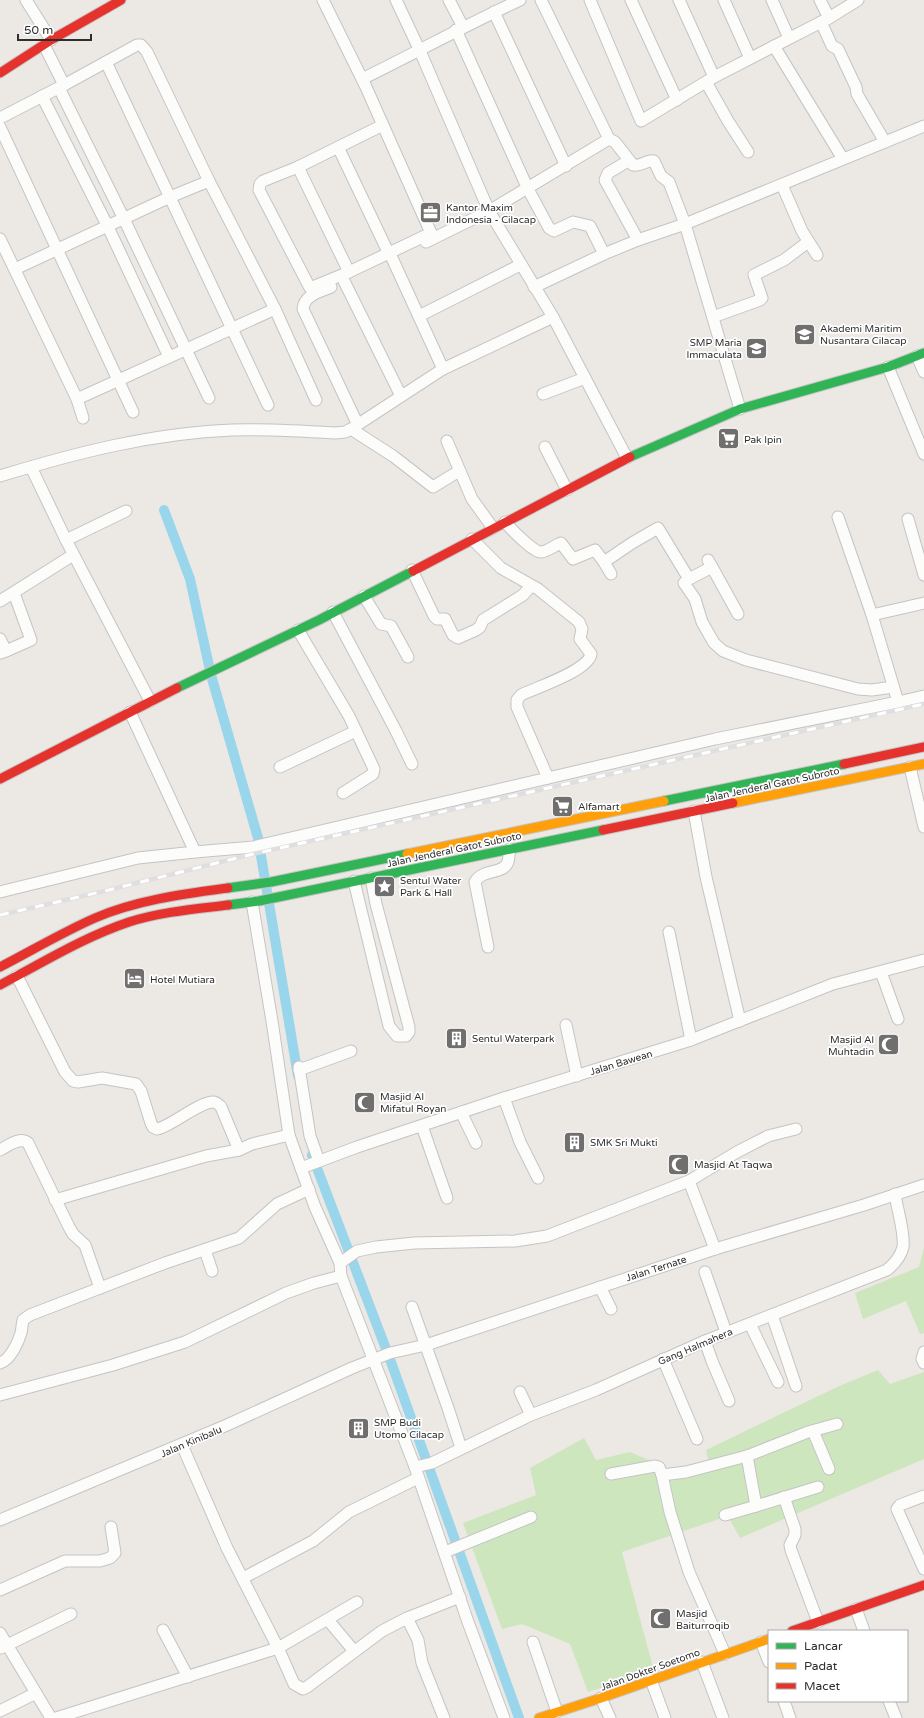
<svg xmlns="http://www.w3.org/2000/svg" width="924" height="1718" viewBox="0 0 924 1718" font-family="'Varela Round',sans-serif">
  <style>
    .green { fill: #cee6be }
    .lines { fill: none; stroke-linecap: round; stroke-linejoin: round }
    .canal { stroke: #99d6ec; stroke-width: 10 }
    .street-casing { stroke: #c5c4c5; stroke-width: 13 }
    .fast-casing { stroke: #c5c4c5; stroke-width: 11 }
    .slow-casing { stroke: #c5c4c5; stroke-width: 11 }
    .jam-casing { stroke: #c5c4c5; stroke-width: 11 }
    .street { stroke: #fcfcfb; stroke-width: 11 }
    .fast { stroke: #30b455; stroke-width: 9 }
    .slow { stroke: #ff9f0a; stroke-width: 9 }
    .jam { stroke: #e5322d; stroke-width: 9 }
    .rail-casing { stroke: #dfdfe1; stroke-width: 4.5 }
    .rail { stroke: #fff; stroke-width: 3; stroke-dasharray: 9; stroke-linecap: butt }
    .labels { text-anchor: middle; stroke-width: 3.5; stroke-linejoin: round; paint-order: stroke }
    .poi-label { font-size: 10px; fill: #2e2e2e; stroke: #fff; text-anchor: start }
    .street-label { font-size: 10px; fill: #2e2e2e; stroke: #fff }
  </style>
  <rect width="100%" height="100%" fill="#ece8e4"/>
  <g class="green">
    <path d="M 924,1247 L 924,1333 L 920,1334 L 906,1301 L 863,1319 L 855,1293 L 919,1267 Z"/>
    <path d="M 878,1370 L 890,1384 L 924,1372 L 924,1459 L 740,1538 L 728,1516 L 622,1552 L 654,1671 L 588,1692 L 570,1644 L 522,1624 L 502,1629 L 463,1523 L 536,1495 L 530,1468 L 584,1438 L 596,1460 L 630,1452 L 688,1477 L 710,1467 L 706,1450 L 837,1387 Z"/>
  </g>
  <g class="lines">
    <g class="canal">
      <path d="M 164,510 L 190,579 L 211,675 L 258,838 L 298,1076"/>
      <path d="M 312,1155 L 391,1362 L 519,1718"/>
    </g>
    <defs>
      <g id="street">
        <path d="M 26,0 L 51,40"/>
        <path d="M 323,0 L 366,87 L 431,233 L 349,272 L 310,288 L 259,190 L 260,184 L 263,181 L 298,167 L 383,125"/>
        <path d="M 396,0 L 420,51 L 489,211 L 426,242"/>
        <path d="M 449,0 L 463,27"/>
        <path d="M 541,0 L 609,139 L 615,142 L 633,165 C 641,167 647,159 654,161 L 661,176 L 669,182 L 685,224 L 740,409"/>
        <path d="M 590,0 L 641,121 L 714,77 L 829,18 L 858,0"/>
        <path d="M 631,0 L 677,100"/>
        <path d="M 679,0 L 714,77"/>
        <path d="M 724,0 L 750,58"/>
        <path d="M 772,0 L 789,38"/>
        <path d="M 820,0 L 829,18"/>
        <path d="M 494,12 L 566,166"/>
        <path d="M 821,22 L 832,46 L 838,49 L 856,87 L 857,94 L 885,142"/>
        <path d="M 456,30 L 528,189 L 549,228 L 554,231 L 573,222 L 590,226 L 604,254"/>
        <path d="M 774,46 L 843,159"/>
        <path d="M 106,62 L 268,405"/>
        <path d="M 362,79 C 415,53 466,25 520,0"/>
        <path d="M 706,82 L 728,121 L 748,152"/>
        <path d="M 64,85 L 137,45 L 141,45 L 147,52 L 209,181 L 275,309 L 316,400"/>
        <path d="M 59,88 L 124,219 L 209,398"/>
        <path d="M 42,96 L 108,227 L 169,357"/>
        <path d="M 0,118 L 64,85 L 44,45"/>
        <path d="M 0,127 L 133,412"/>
        <path d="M 338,147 L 389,254"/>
        <path d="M 628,161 L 608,173 L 605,180 L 638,240"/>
        <path d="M 298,167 L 349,272"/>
        <path d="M 782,185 L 802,231 L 817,255"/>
        <path d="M 0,239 L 77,399 L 275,309"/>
        <path d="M 15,269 L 170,197 L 209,181"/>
        <path d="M 344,281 L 401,396"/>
        <path d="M 331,287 C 320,292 304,295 303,309 L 357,423"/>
        <path d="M 534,287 L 604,254 L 638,240 L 685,224 L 924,126"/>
        <path d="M 419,316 L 520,265"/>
        <path d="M 553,317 L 627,458"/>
        <path d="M 713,317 L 760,300 L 762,298 L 754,275 L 784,260 L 808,242"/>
        <path d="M 917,356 L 924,372"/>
        <path d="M 888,367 L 924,454"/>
        <path d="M 443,369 L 553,317 L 489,211 L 609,139"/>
        <path d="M 543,394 L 585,378"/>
        <path d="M 77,399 L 83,418"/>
        <path d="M 351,429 L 393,456 L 433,487 L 459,471"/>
        <path d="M 447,441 L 472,499 L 493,528"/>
        <path d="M 545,447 L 567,490"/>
        <path d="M 31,467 L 66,540 L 150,701"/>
        <path d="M 0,476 C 75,453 153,433 232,430 C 266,429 301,431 335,433 L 345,432 L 351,429 L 443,369 L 392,258"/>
        <path d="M 838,517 L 872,615"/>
        <path d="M 908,519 L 924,575"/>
        <path d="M 505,522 C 510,528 534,553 541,552 C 547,552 555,545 561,543 L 573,559 L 595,550 L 604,562 L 632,543 L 658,528 L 689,579 L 684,583 L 695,599 L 702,622 L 714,643 L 723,651 L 746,660 L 858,689 L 872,690 L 893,687"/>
        <path d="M 472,539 L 501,568 L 538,589 L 579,622 L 582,629 L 580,639 L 591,654 C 588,671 537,687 521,695 L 517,700 L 517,707 L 548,778"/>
        <path d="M 66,540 L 126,511"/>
        <path d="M 604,562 L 611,574"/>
        <path d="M 712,567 L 738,614"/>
        <path d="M 412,570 L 434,616 L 437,619 L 445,619 L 453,635 L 458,638 L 476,630 L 480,627 L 483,620 L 523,595 L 531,586"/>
        <path d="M 689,579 L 712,567 L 708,560"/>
        <path d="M 364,596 L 381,624 L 391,626 L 408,657"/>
        <path d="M 0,601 L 73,555"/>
        <path d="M 924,603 L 872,615 L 898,702 L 924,696"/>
        <path d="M 333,612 L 396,731 L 412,764"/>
        <path d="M 298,630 L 349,716 L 374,769 L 373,774 L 343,793"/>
        <path d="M 0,639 L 6,651 L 1,653"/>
        <path d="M 6,651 L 31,640 L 14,593"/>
        <path d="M 280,767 L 356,731"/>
        <path d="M 910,767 L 924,827"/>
        <path d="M 694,811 L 706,877 L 740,1021"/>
        <path d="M 195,852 L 253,847 L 715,739 L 898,702"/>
        <path d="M 354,881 L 389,1026 L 397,1036 L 406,1036 L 409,1032 L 409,1027 L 376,904 L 371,878"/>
        <path d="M 0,892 L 138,858 L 195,852 L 130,712"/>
        <path d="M 252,902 L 272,1021 L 289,1135 L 315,1207 L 340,1263 L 341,1276 L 415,1467 L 468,1622 L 504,1718"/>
        <path d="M 669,932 L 691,1040"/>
        <path d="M 488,947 L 475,882 C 483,868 503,875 508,862 C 509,858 509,853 510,849"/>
        <path d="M 881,972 L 898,1019"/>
        <path d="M 17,976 L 65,1072 L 73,1081 L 78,1082 L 102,1078 L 136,1084 L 141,1091 L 151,1123 L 153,1127 L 157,1129 C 172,1126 200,1101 214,1102 C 218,1103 219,1105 221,1107 L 239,1150"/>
        <path d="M 566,1025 L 577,1076"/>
        <path d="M 299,1067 L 310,1136 L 319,1161"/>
        <path d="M 299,1070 L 351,1051"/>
        <path d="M 504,1098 L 520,1142 L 538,1178"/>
        <path d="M 461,1112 L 476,1143"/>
        <path d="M 422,1126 L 447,1198"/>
        <path d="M 0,1150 C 8,1146 20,1136 28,1143 L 69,1227 L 73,1234 L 85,1245 L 100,1288"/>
        <path d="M 301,1168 L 357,1147 L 504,1098 L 691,1040 L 833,984 L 924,960"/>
        <path d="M 689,1181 L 715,1249"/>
        <path d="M 55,1200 L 206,1156 L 239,1150 L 252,1144 L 289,1135"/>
        <path d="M 205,1250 L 212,1271"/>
        <path d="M 340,1263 L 357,1251 L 376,1247 L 414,1243 L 515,1241 L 547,1236 L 689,1181 L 737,1152 L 768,1136 L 796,1129"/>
        <path d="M 705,1272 L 726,1332"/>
        <path d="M 600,1287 L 611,1309"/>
        <path d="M 412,1307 L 448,1408 L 461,1448"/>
        <path d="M 772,1315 L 796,1386"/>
        <path d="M 750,1324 L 778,1382"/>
        <path d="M 705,1341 L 712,1361 L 729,1401"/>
        <path d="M 924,1352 L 922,1359 L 924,1363"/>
        <path d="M 663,1359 L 697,1439"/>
        <path d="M 0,1363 C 10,1360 18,1343 21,1333 C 22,1329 22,1324 23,1320 L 30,1315 L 165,1263 L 239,1238 L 277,1204 L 309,1189"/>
        <path d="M 520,1392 L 531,1415"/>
        <path d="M 0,1395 L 113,1365 L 185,1342 L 286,1293 L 314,1283 L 341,1276"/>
        <path d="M 813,1431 L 829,1469"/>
        <path d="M 182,1445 L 227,1548 L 278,1648 L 294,1684 L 303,1689 L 307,1687 L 382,1631 L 407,1618 L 460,1597"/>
        <path d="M 415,1467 L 432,1463 L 531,1415 L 596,1390 L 705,1341 L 887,1270 C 893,1265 901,1256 903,1247 C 905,1233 897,1209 895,1194"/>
        <path d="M 611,1474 L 655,1466 L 659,1467 L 662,1475"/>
        <path d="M 924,1496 L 900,1505 L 897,1509 L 924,1569"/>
        <path d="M 784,1497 L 795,1529 L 795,1535 L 790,1545 L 791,1550 L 818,1622"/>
        <path d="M 756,1506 L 818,1487"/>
        <path d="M 725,1515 L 756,1506 L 747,1456"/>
        <path d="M 0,1520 L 227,1425 L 352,1368 L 390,1353 L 426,1345 L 715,1249 L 864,1205 L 924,1185"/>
        <path d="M 445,1552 L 531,1517"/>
        <path d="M 243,1578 L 313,1541 L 349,1512 L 418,1478"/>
        <path d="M 0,1590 L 65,1561 L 100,1561 L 110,1558 L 115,1553 L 111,1527"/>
        <path d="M 856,1609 L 864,1631"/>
        <path d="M 407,1618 L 418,1640 L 422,1663 L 444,1718"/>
        <path d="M 328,1620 L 354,1651"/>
        <path d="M 163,1630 L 188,1677"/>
        <path d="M 0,1633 L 51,1718"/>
        <path d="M 533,1642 L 557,1712"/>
        <path d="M 761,1642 L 769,1662"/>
        <path d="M 1,1648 L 71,1614"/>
        <path d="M 725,1654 L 689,1572 L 670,1512 L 662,1475 L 686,1472 L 747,1456 L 808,1432 L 837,1424"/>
        <path d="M 702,1662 L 723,1718"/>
        <path d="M 651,1680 L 665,1718"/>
        <path d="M 601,1698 L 610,1718"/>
        <path d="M 784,1701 L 790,1718"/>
        <path d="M 889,1701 L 896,1718"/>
        <path d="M 0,1711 L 36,1693"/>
        <path d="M 56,1718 L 278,1648 L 357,1602"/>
      </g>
      <g id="fast">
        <path d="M 630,457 L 740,409 L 888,367 L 924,353"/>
        <path d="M 177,688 L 319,620 L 413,571"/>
        <path d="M 664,801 L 844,764"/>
        <path d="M 228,888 L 271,882 L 407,854"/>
        <path d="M 228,905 L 259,901 L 603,830"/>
      </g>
      <g id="slow">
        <path d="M 733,803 L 924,764"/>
        <path d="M 407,854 L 664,801"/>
        <path d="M 539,1718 L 601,1698 L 769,1639"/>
      </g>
      <g id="jam">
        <path d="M 0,73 L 51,40 L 121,0"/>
        <path d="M 413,571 L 630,457"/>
        <path d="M 844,764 L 924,747"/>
        <path d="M 0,779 L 177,688"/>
        <path d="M 603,830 L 733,803"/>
        <path d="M 0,967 C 31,951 63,932 95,918 C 137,900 184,894 228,888"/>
        <path d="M 0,985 C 42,963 84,937 129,922 C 160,912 195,909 228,905"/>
        <path d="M 792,1631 L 924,1585"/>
      </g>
    </defs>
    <use href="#street" class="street-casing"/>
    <use href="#fast" class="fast-casing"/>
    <use href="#slow" class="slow-casing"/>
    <use href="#jam" class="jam-casing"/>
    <use href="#street" class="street"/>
    <use href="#fast" class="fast"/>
    <use href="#slow" class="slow"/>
    <use href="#jam" class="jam"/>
    <defs>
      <path id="rail" d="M 0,915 L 109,890 L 253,854 L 924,704"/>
    </defs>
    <use href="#rail" class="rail-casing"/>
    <use href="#rail" class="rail"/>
  </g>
  <defs>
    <symbol id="office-square" viewBox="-11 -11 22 22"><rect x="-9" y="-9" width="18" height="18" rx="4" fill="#706f6e" stroke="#fff"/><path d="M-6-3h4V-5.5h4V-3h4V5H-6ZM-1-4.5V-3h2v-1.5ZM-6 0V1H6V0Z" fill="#fff"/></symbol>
    <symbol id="school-square" viewBox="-11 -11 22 22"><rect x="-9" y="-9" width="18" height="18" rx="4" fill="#706f6e" stroke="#fff"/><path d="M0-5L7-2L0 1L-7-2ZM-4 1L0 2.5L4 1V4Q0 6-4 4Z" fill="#fff"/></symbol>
    <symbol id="supermarket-square" viewBox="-11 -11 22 22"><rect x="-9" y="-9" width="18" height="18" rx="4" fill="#706f6e" stroke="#fff"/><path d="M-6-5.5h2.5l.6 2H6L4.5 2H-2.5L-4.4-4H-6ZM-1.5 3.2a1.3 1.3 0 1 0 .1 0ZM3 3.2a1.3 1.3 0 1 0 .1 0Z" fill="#fff"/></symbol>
    <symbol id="sight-square" viewBox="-11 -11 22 22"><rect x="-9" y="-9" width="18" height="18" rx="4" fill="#706f6e" stroke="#fff"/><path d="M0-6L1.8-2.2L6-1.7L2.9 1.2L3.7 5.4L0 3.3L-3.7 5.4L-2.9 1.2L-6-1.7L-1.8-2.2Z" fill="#fff"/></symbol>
    <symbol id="hotel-square" viewBox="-11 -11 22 22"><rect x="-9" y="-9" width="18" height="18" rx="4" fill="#706f6e" stroke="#fff"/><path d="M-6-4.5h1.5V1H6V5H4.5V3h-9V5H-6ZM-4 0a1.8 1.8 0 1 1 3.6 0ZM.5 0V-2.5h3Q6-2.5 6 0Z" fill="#fff"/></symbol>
    <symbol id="building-square" viewBox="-11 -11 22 22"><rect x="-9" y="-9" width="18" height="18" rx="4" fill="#706f6e" stroke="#fff"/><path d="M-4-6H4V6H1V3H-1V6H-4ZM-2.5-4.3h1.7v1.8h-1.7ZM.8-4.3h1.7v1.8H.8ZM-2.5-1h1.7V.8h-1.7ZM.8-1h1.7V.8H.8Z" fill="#fff"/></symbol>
    <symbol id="mosque-square" viewBox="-11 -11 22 22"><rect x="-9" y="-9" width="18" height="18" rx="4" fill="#706f6e" stroke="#fff"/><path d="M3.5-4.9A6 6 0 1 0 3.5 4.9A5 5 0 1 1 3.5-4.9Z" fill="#fff"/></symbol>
  </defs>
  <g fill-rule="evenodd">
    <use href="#office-square" x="418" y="200" width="25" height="25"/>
    <use href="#school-square" x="792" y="322" width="25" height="25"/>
    <use href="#school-square" x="744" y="336" width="25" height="25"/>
    <use href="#supermarket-square" x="716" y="426" width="25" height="25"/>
    <use href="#supermarket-square" x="550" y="794" width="25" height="25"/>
    <use href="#sight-square" x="372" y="874" width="25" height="25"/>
    <use href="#hotel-square" x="122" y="966" width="25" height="25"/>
    <use href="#building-square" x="444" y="1026" width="25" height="25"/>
    <use href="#mosque-square" x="876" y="1032" width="25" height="25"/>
    <use href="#mosque-square" x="352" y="1090" width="25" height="25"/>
    <use href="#building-square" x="562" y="1130" width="25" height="25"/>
    <use href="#mosque-square" x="666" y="1152" width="25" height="25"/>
    <use href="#building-square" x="346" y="1416" width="25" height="25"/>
    <use href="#mosque-square" x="648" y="1606" width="25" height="25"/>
  </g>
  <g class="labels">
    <g class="poi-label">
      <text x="446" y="211">Kantor Maxim<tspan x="446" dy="12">Indonesia - Cilacap</tspan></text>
      <text x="820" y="332">Akademi Maritim<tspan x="820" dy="12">Nusantara Cilacap</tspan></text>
      <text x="742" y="346" text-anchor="end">SMP Maria<tspan x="742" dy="12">Immaculata</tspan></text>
      <text x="744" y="443">Pak Ipin</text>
      <text x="578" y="810">Alfamart</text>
      <text x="400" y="884">Sentul Water<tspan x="400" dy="12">Park &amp; Hall</tspan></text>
      <text x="150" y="983">Hotel Mutiara</text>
      <text x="472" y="1042">Sentul Waterpark</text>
      <text x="874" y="1043" text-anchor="end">Masjid Al<tspan x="874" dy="12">Muhtadin</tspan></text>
      <text x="380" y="1100">Masjid Al<tspan x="380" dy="12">Mifatul Royan</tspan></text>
      <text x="590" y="1146">SMK Sri Mukti</text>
      <text x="694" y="1168">Masjid At Taqwa</text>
      <text x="374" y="1426">SMP Budi<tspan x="374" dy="12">Utomo Cilacap</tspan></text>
      <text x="676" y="1617">Masjid<tspan x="676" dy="12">Baiturroqib</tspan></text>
    </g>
    <g class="street-label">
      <text transform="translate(772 784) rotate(-12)" y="4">Jalan Jenderal Gatot Subroto</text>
      <text transform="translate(454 849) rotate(-12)" y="4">Jalan Jenderal Gatot Subroto</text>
      <text transform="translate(621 1062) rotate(-17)" y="4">Jalan Bawean</text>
      <text transform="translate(656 1268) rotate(-18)" y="4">Jalan Ternate</text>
      <text transform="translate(695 1346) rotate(-23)" y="4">Gang Halmahera</text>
      <text transform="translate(191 1441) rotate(-23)" y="4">Jalan Kinibalu</text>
      <text transform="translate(650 1669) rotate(-20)" y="4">Jalan Dokter Soetomo</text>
    </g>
  </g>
  <rect x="768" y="1630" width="140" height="72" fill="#ffffff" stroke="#ababab"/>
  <rect x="776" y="1643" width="20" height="6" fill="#30b455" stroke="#ababab"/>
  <text x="804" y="1650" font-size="12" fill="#2e2e2e">Lancar</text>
  <rect x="776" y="1663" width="20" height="6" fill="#ff9f0a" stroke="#ababab"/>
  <text x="804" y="1670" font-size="12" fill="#2e2e2e">Padat</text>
  <rect x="776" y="1683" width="20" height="6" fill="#e5322d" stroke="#ababab"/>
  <text x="804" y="1690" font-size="12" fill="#2e2e2e">Macet</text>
  <path d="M18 34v6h73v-6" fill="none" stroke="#2e2e2e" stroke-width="2"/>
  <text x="24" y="34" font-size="12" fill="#2e2e2e" stroke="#ffffff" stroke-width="3" paint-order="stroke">50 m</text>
</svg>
